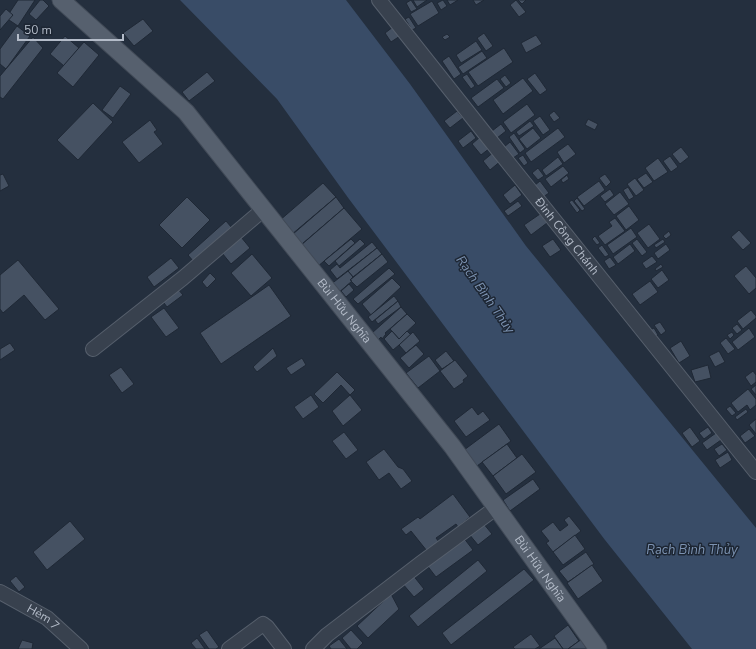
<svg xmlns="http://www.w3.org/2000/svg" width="756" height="649" viewBox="0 0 756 649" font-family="'Nunito Sans',sans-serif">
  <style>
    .water { fill: #394c67 }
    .building { fill: #455162; stroke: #1f2835 }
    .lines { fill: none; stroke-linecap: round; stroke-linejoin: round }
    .minor-casing { stroke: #565f6c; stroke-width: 16 }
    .major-casing { stroke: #414a57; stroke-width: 19 }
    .minor { stroke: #38414e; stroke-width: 14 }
    .major { stroke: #56606e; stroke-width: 17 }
    .labels { text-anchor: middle; stroke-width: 3; stroke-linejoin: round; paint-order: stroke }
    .street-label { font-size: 12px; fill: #b4bcc9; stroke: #1d2633 }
    .water-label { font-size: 13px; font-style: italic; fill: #7c92b1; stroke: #1d2633 }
  </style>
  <rect width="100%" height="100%" fill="#242f3e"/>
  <path class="water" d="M 180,0 L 346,0 L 410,84 L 526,246 L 756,528 L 756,649 L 692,649 L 605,540 L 349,199 L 277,99 Z"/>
  <g class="building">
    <path d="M 18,0 L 35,0 L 18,26 L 6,18 Z"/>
    <path d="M 40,0 L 43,0 L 49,6 L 36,20 L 29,14 Z"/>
    <path d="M 411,0 L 417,9 L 411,12 L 406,3 Z"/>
    <path d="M 413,0 L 427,0 L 417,7 Z"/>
    <path d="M 443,0 L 447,6 L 441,10 L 437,3 Z"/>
    <path d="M 447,0 L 458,0 L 450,5 Z"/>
    <path d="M 473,0 L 484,0 L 476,5 Z"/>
    <path d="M 516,0 L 526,12 L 519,17 L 510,5 Z"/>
    <path d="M 518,0 L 526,0 L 522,4 Z"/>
    <path d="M 432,1 L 439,13 L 418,26 L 410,14 Z"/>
    <path d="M 6,9 L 13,15 L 0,30 L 0,16 Z"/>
    <path d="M 409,17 L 416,28 L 412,30 L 405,19 Z"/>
    <path d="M 143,19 L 153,31 L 134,46 L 123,33 Z"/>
    <path d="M 17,26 L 30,36 L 6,69 L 0,64 L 0,49 Z"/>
    <path d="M 393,27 L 400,36 L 391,42 L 385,33 Z"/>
    <path d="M 484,33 L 493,46 L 486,51 L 477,38 Z"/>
    <path d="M 447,34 L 450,37 L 445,40 L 442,37 Z"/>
    <path d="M 536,35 L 542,44 L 526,53 L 521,43 Z"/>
    <path d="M 65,36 L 79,48 L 64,66 L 50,54 Z"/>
    <path d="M 33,37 L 43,48 L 3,99 L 0,97 L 0,76 Z"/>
    <path d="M 476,41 L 482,50 L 461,63 L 456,55 Z"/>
    <path d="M 84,42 L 99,55 L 73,87 L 57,73 Z"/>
    <path d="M 504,48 L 513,62 L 478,86 L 468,72 Z"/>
    <path d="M 482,51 L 487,58 L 463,74 L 458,67 Z"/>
    <path d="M 449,56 L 461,74 L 454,79 L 442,61 Z"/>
    <path d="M 207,72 L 215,81 L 189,101 L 182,92 Z"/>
    <path d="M 535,73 L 547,90 L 540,95 L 527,79 Z"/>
    <path d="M 467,74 L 475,86 L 471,89 L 462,77 Z"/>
    <path d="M 505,75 L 511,83 L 506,87 L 500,79 Z"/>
    <path d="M 523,78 L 533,91 L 503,114 L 493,100 Z"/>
    <path d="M 497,79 L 504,88 L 478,107 L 471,98 Z"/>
    <path d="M 120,86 L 131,94 L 113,118 L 102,110 Z"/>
    <path d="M 93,103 L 113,122 L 78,160 L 57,140 Z"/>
    <path d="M 527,104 L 535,115 L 511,133 L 503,122 Z"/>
    <path d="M 457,111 L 463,118 L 450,128 L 444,121 Z"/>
    <path d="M 554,111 L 560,118 L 554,122 L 549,115 Z"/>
    <path d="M 540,116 L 550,130 L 543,135 L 533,121 Z"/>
    <path d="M 588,119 L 598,124 L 595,130 L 585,125 Z"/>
    <path d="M 150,120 L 157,130 L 154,132 L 163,144 L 139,163 L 122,142 Z"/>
    <path d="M 530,121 L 534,126 L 519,136 L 516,132 Z"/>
    <path d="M 501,124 L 506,131 L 497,138 L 492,131 Z"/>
    <path d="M 533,128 L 541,138 L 527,149 L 519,139 Z"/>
    <path d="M 558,128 L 565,137 L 531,162 L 525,153 Z"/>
    <path d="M 471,131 L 476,138 L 463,148 L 458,141 Z"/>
    <path d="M 514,133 L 525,149 L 520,153 L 509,137 Z"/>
    <path d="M 480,137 L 490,148 L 481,155 L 472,144 Z"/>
    <path d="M 510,142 L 519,154 L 513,158 L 504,147 Z"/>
    <path d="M 568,144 L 576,154 L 564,163 L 557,152 Z"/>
    <path d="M 681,147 L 689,157 L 680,164 L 672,154 Z"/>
    <path d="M 495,151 L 502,160 L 490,170 L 483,161 Z"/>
    <path d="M 523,155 L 528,163 L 524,166 L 518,158 Z"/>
    <path d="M 670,156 L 678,167 L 671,172 L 663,161 Z"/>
    <path d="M 558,157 L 563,164 L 546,176 L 542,170 Z"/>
    <path d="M 658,158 L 668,172 L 654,181 L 645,168 Z"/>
    <path d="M 563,166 L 569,173 L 551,187 L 545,179 Z"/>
    <path d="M 538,168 L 544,176 L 538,180 L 532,173 Z"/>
    <path d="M 646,173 L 653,182 L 644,188 L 637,179 Z"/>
    <path d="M 3,174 L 9,186 L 0,191 L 0,175 Z"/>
    <path d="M 605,174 L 611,182 L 606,187 L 599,178 Z"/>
    <path d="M 567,175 L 569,179 L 563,183 L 561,180 Z"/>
    <path d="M 635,178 L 644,190 L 636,196 L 627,184 Z"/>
    <path d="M 540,181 L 549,193 L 543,197 L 535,185 Z"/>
    <path d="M 599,181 L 605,190 L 584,206 L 577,197 Z"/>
    <path d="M 323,183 L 336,197 L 291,235 L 279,221 Z"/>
    <path d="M 515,185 L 522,195 L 510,204 L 503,195 Z"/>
    <path d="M 628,187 L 634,197 L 629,200 L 623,190 Z"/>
    <path d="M 610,189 L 614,195 L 605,202 L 600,196 Z"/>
    <path d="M 620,192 L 629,204 L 614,215 L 605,204 Z"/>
    <path d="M 187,197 L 210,220 L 182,248 L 159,225 Z"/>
    <path d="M 336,197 L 344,208 L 302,244 L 293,234 Z"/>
    <path d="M 577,198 L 585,209 L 582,211 L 574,201 Z"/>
    <path d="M 572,200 L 580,210 L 577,213 L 569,202 Z"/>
    <path d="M 518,201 L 522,206 L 508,216 L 504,211 Z"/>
    <path d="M 629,206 L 639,220 L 626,230 L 616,216 Z"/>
    <path d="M 344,208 L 362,229 L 317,267 L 300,246 Z"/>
    <path d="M 540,214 L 547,223 L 531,235 L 524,225 Z"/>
    <path d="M 615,218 L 625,231 L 605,245 L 598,236 L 612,226 L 609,222 Z"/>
    <path d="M 226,221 L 232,228 L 194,262 L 188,255 Z"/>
    <path d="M 649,224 L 660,239 L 648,248 L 637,233 Z"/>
    <path d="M 631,228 L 637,237 L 613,254 L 607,245 Z"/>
    <path d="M 739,230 L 751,243 L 743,250 L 731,237 Z"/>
    <path d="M 669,231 L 671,235 L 666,239 L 663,236 Z"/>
    <path d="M 595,236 L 600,243 L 597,245 L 592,239 Z"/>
    <path d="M 241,237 L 250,248 L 231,264 L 222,253 Z"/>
    <path d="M 351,239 L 355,243 L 329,266 L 324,261 Z"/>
    <path d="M 360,239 L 365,244 L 339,266 L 335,261 Z"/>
    <path d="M 553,239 L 561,250 L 550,257 L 542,246 Z"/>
    <path d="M 637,239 L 647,252 L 642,256 L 632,243 Z"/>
    <path d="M 663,239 L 665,242 L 656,248 L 654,245 Z"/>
    <path d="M 372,242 L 377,248 L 337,279 L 330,270 L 337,264 L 340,268 Z"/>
    <path d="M 630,244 L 635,251 L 618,264 L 613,257 Z"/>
    <path d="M 666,244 L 670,250 L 658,259 L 654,253 Z"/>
    <path d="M 602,245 L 609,255 L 605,257 L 598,248 Z"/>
    <path d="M 377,248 L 382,254 L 353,277 L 348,271 Z"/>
    <path d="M 252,254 L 272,278 L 251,296 L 231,273 Z"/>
    <path d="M 382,254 L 388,262 L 357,287 L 350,280 Z"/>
    <path d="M 652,256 L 657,262 L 646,269 L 642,263 Z"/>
    <path d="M 610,257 L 616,265 L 609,269 L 604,261 Z"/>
    <path d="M 171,258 L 179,268 L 154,287 L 147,277 Z"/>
    <path d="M 18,260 L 59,309 L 45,320 L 24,295 L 3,313 L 0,309 L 0,275 Z"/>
    <path d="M 661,264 L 663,267 L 656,271 L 655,269 Z"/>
    <path d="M 746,266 L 756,278 L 756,288 L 749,294 L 734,276 Z"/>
    <path d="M 389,268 L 395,274 L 358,304 L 353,299 Z"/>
    <path d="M 662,270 L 669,280 L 658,288 L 651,279 Z"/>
    <path d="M 348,271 L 353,277 L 350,280 L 352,281 L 337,294 L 330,285 Z"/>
    <path d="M 210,273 L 216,279 L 207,288 L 202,282 Z"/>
    <path d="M 392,278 L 401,287 L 371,315 L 362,304 Z"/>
    <path d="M 650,281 L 658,292 L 640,305 L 632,294 Z"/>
    <path d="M 349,284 L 354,290 L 346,297 L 341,291 Z"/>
    <path d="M 269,285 L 291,316 L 221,364 L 200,333 Z"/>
    <path d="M 177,288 L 183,295 L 167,307 L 161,299 Z"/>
    <path d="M 394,296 L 398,301 L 372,322 L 368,317 Z"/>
    <path d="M 398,301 L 401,307 L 378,324 L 375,320 Z"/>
    <path d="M 401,307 L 407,314 L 385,333 L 386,334 L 382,339 L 381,337 L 378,340 L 372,333 Z"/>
    <path d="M 164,308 L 179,328 L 166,337 L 151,317 Z"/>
    <path d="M 751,310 L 756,316 L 756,318 L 743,329 L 737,321 Z"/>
    <path d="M 407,314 L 416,323 L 399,339 L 390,329 Z"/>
    <path d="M 660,322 L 666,331 L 661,335 L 654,325 Z"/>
    <path d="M 737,324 L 742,330 L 737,334 L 732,328 Z"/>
    <path d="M 654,328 L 658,335 L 652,338 L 648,331 Z"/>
    <path d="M 749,328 L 755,337 L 738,350 L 732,342 Z"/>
    <path d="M 392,331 L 399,339 L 407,331 L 411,335 L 393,350 L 384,339 Z"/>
    <path d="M 413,332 L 420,341 L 406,353 L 399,345 Z"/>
    <path d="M 732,332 L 734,335 L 730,339 L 727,335 Z"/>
    <path d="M 726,338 L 735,349 L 728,354 L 720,343 Z"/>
    <path d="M 681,341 L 690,356 L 679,363 L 670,348 Z"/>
    <path d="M 10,343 L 15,350 L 0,360 L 0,349 Z"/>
    <path d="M 416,345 L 424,354 L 409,368 L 400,358 Z"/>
    <path d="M 273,348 L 277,356 L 257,372 L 253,367 Z"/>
    <path d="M 446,351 L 454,361 L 442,369 L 435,360 Z"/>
    <path d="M 719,351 L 725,362 L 715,367 L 709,356 Z"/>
    <path d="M 429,356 L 440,371 L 418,388 L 406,373 Z"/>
    <path d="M 302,358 L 306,365 L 291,375 L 286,368 Z"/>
    <path d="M 455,360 L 468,376 L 463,380 L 464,382 L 454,389 L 440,371 Z"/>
    <path d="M 708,365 L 711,378 L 695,382 L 691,370 Z"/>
    <path d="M 121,367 L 134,384 L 122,393 L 109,375 Z"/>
    <path d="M 753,371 L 756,375 L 756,382 L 751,386 L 745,377 Z"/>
    <path d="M 337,372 L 355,390 L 350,395 L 341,385 L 323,403 L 314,394 Z"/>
    <path d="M 756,385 L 756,395 L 751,389 Z"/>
    <path d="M 748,389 L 756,399 L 756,405 L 750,410 L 747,405 L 738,412 L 731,403 Z"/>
    <path d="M 311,395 L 319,407 L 303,419 L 294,407 Z"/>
    <path d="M 350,395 L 362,410 L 343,426 L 332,411 Z"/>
    <path d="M 730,406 L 736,413 L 732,416 L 726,409 Z"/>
    <path d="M 472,407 L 478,415 L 483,411 L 490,420 L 466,437 L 454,421 Z"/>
    <path d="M 746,409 L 748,412 L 737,420 L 735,417 Z"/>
    <path d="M 756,419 L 756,434 L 749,425 Z"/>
    <path d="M 499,424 L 511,441 L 477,466 L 464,450 Z"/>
    <path d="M 690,427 L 700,441 L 692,447 L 682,433 Z"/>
    <path d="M 708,427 L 712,433 L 704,439 L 699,433 Z"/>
    <path d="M 749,429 L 755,436 L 745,443 L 740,436 Z"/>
    <path d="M 344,432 L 358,450 L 346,459 L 332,441 Z"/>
    <path d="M 716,433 L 721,440 L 707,450 L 702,443 Z"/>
    <path d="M 507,444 L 517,458 L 493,476 L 482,462 Z"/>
    <path d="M 722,444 L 727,450 L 719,456 L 714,449 Z"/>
    <path d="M 384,449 L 398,467 L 403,469 L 412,481 L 401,489 L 389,473 L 379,480 L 366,462 Z"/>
    <path d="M 728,452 L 732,460 L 720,468 L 715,460 Z"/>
    <path d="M 522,454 L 536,472 L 506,494 L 493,476 Z"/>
    <path d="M 533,479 L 540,489 L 510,511 L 503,500 Z"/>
    <path d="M 453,494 L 470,517 L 458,527 L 456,524 L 436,538 L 439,542 L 427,551 L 411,531 L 406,535 L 401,529 L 418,517 L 420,519 Z"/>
    <path d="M 569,516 L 581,531 L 553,552 L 546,543 L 549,541 L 541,531 L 553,522 L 560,531 L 568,525 L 564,520 Z"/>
    <path d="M 70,521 L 85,539 L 47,570 L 33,552 Z"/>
    <path d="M 483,523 L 492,534 L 478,545 L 469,534 Z"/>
    <path d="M 575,535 L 585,549 L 563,565 L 553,552 Z"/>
    <path d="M 463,537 L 473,550 L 436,577 L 426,564 Z"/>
    <path d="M 586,552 L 594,564 L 568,582 L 559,571 Z"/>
    <path d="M 478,560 L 487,571 L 418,627 L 409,616 Z"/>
    <path d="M 592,565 L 603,581 L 578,599 L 567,583 Z"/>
    <path d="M 524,569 L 534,580 L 451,645 L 442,633 Z"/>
    <path d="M 412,574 L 424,589 L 414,597 L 402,583 Z"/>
    <path d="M 16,576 L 25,587 L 19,592 L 10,581 Z"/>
    <path d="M 391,594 L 399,609 L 368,638 L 357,626 Z"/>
    <path d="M 568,625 L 579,641 L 568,649 L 563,649 L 554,636 Z"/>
    <path d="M 207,630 L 219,647 L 216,649 L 209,649 L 199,635 Z"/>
    <path d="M 351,630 L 363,643 L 357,649 L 351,649 L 342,638 Z"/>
    <path d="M 531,634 L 540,646 L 535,649 L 515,649 L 513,647 Z"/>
    <path d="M 197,638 L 205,649 L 196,649 L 191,643 Z"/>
    <path d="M 555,638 L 563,649 L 539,649 Z"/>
    <path d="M 339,639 L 347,649 L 331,649 L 329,646 Z"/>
    <path d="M 22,640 L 33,643 L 32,649 L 18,649 Z"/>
    <path d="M 581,640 L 587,649 L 568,649 L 579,641 Z"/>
  </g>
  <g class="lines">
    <defs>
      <g id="minor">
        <path id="s1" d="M 379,0 L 498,150 L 756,472"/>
        <path d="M 93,349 L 183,278 L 264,209"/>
        <path id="s2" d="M 0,592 L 47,618 L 81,649"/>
        <path d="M 229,649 L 263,624 L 267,627 L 284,649"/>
        <path d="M 313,649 L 327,635 L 421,563 L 497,507"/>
      </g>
      <g id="major">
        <path id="s3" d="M 61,0 L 186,112 L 452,446 L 598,649"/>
      </g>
    </defs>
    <use href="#minor" class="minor-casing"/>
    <use href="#major" class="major-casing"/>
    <use href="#minor" class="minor"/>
    <use href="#major" class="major"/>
  </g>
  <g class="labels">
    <g class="street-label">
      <text dy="4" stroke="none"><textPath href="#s1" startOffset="302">Đinh Công Chánh</textPath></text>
      <text dy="4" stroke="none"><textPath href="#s3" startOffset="422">Bùi Hữu Nghĩa</textPath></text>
      <text dy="4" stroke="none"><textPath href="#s3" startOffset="746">Bùi Hữu Nghĩa</textPath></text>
      <text dy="4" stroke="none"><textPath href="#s2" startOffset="50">Hẻm 7</textPath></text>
    </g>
    <g class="water-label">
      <text transform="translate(486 294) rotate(55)" y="5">Rạch Bình Thủy</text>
      <text x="692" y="554">Rạch Bình Thủy</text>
    </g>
  </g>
  <path d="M18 34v6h105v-6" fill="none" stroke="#b4bcc9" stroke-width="2"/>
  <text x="24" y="34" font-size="12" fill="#b4bcc9" stroke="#1d2633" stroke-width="3" paint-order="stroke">50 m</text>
</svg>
